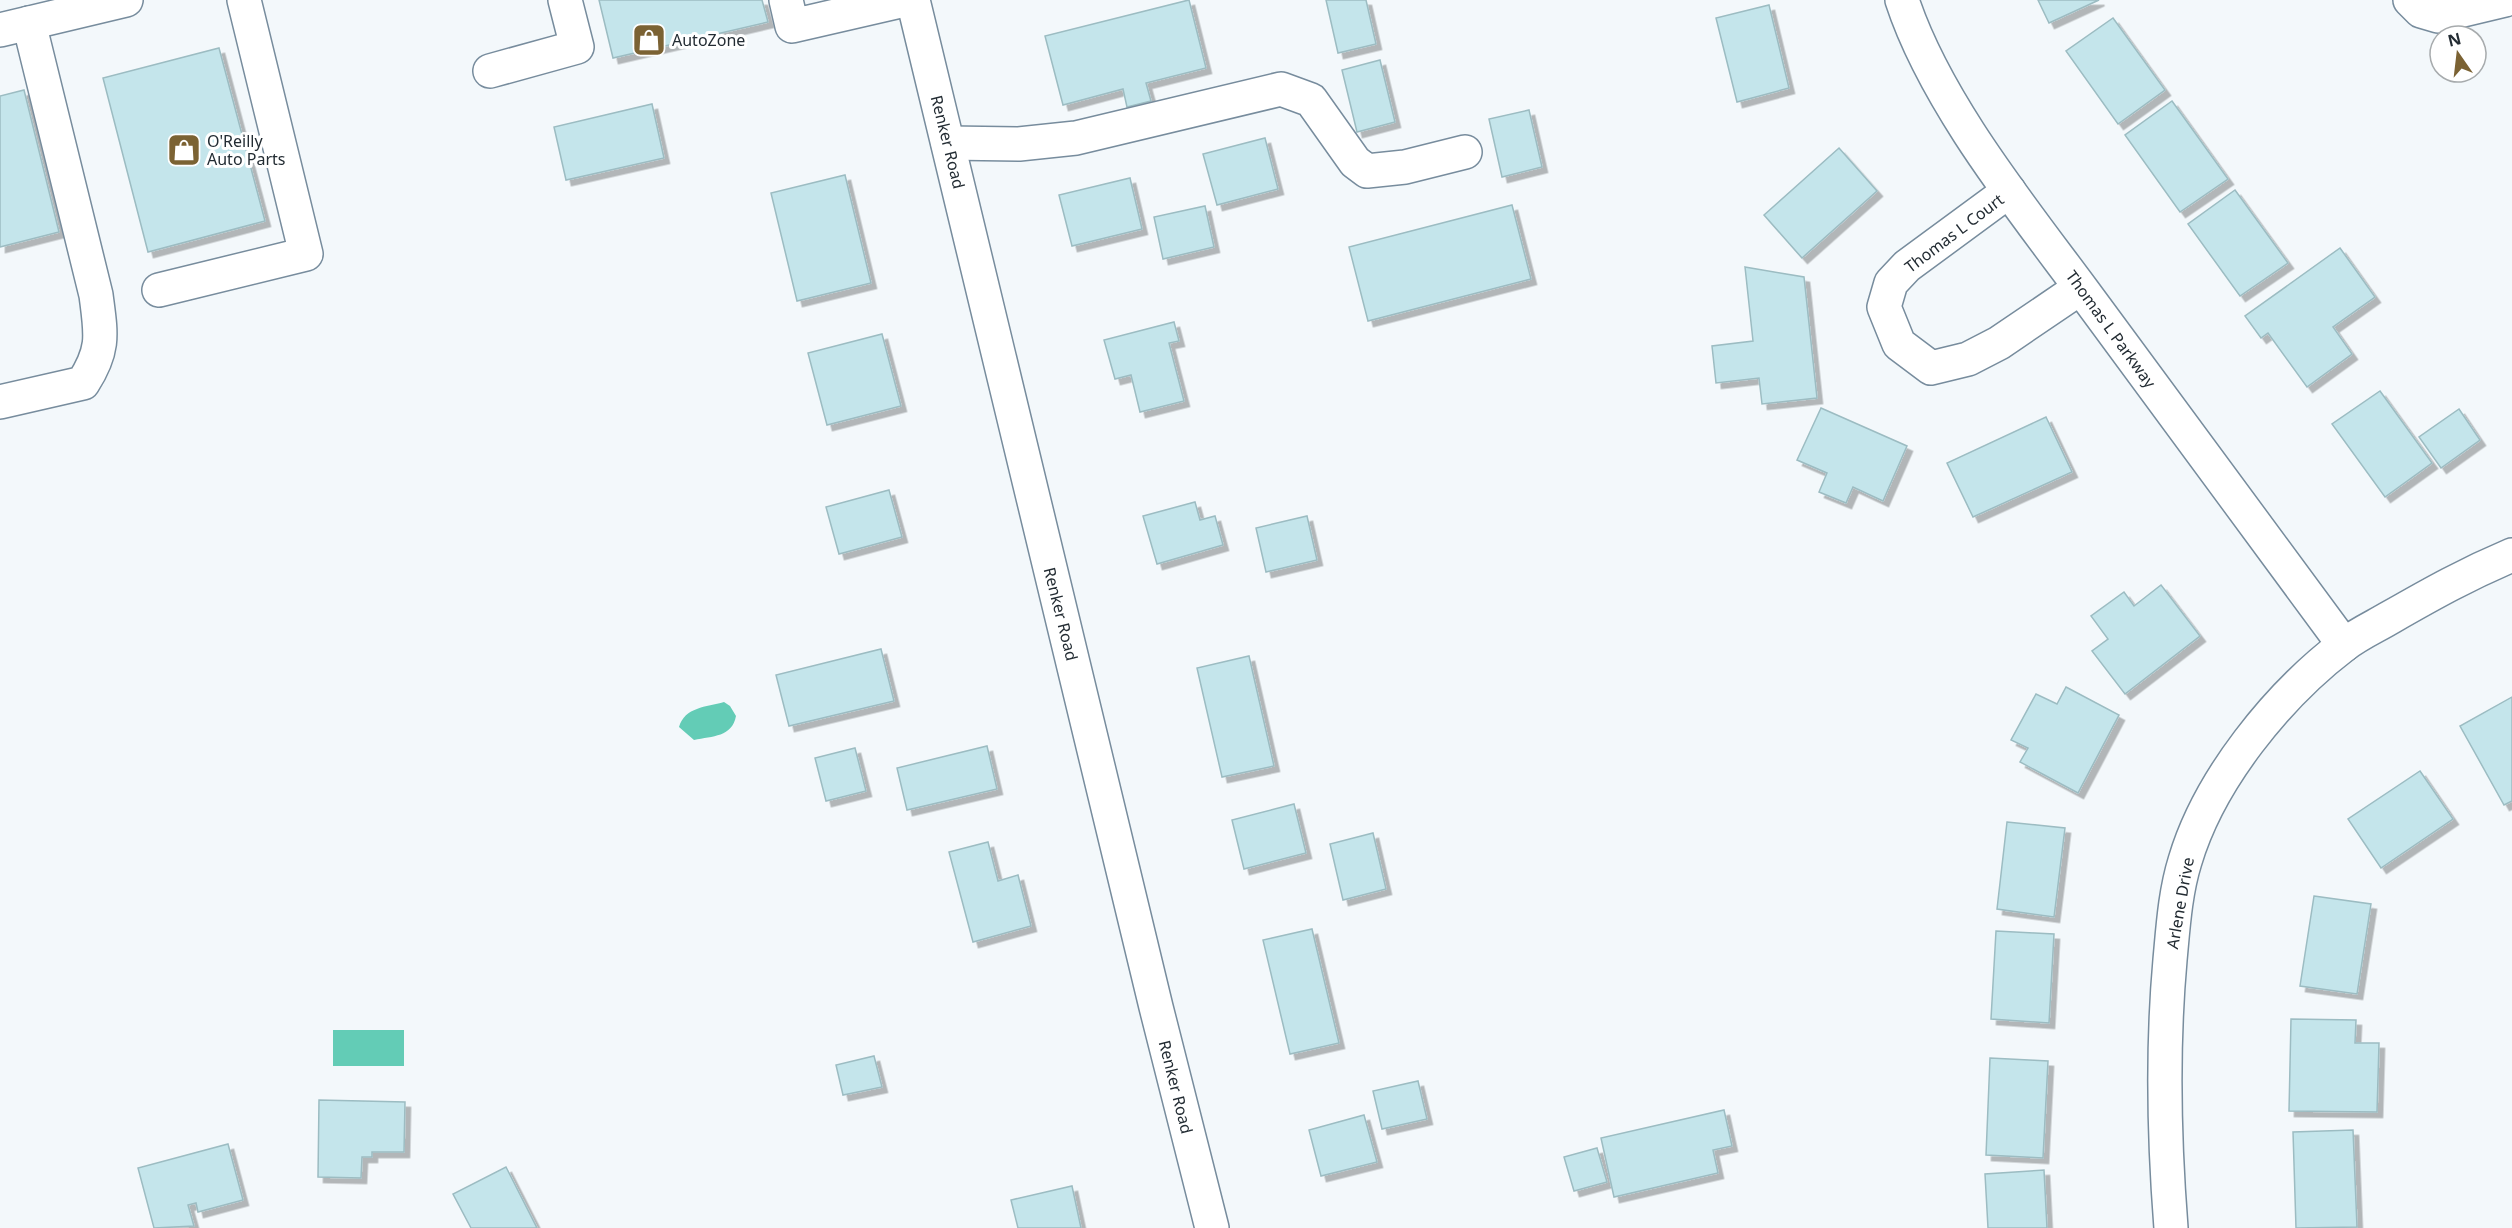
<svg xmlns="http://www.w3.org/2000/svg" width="2512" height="1228" viewBox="0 0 2512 1228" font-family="'Noto Sans',sans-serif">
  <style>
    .water { fill: #63ccb6 }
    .building { fill: #c4e5eb; stroke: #9cbcc2; stroke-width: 1.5; filter: url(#shadow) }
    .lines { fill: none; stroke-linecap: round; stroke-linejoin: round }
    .minor-casing { stroke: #778c9d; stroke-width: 36 }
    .minor { stroke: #fff; stroke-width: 33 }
    .labels { text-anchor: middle; stroke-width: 6; stroke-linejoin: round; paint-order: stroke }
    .poi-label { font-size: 16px; fill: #232c33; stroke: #fff; text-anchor: start }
    .street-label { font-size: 16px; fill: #232c33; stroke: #fff }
  </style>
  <defs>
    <filter id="shadow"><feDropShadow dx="5.5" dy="5.5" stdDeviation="0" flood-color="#0004"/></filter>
  </defs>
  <rect width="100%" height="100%" fill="#f3f8fb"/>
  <g class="water">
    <path d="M 724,702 L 730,706 L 736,716 C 732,737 713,736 694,740 L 679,727 C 685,707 706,707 724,702 Z"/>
    <rect x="333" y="1030" width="71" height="36"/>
  </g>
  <g class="building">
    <path d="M 599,0 L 762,0 L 768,22 L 613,58 Z"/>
    <path d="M 1189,0 L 1206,68 L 1146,83 L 1151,101 L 1127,107 L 1123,89 L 1063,105 L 1045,36 Z"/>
    <path d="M 1326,0 L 1366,0 L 1376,44 L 1338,53 Z"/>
    <path d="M 2038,0 L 2099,0 L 2049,23 Z"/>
    <path d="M 1769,5 L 1789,88 L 1737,102 L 1716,18 Z"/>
    <path d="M 2113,18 L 2165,90 L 2118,124 L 2066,51 Z"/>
    <path d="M 219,48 L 265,221 L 148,252 L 103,78 Z"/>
    <path d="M 1380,60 L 1395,122 L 1357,132 L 1342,70 Z"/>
    <path d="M 24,90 L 59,232 L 0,247 L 0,96 Z"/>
    <path d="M 2172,101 L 2228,179 L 2180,212 L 2125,135 Z"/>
    <path d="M 652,104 L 664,158 L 566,180 L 554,127 Z"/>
    <path d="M 1529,110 L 1542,167 L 1502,177 L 1489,119 Z"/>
    <path d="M 1265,138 L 1278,189 L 1217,205 L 1203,154 Z"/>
    <path d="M 1839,148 L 1877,191 L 1802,258 L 1764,215 Z"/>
    <path d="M 845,175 L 871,283 L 797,301 L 771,193 Z"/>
    <path d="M 1130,178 L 1142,229 L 1072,246 L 1059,195 Z"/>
    <path d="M 2235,190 L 2288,263 L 2240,296 L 2188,224 Z"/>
    <path d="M 1512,205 L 1531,279 L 1368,321 L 1349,247 Z"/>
    <path d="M 1205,206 L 1214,247 L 1163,259 L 1154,217 Z"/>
    <path d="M 2340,248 L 2375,297 L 2333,327 L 2352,354 L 2307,387 L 2268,333 L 2261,338 L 2245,316 Z"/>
    <path d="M 1745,267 L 1804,277 L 1817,398 L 1762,404 L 1759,378 L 1716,383 L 1712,346 L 1753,341 Z"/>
    <path d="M 1174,322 L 1179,341 L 1169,343 L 1184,401 L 1140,412 L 1131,375 L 1115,379 L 1104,340 Z"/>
    <path d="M 882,334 L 901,406 L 827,425 L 808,353 Z"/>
    <path d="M 2380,391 L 2432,463 L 2385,497 L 2332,424 Z"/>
    <path d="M 1821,408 L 1907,446 L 1883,501 L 1853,487 L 1846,503 L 1819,492 L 1827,473 L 1797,460 Z"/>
    <path d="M 2459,409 L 2480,440 L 2441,468 L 2419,437 Z"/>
    <path d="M 2046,417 L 2072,472 L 1973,517 L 1947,463 Z"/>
    <path d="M 889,490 L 902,537 L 839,554 L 826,507 Z"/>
    <path d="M 1195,502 L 1200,520 L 1215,516 L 1223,545 L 1157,564 L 1143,516 Z"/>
    <path d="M 1307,516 L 1317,560 L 1266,572 L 1256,528 Z"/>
    <path d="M 2161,585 L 2200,636 L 2125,694 L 2092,651 L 2108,639 L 2091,616 L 2124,592 L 2134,606 Z"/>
    <path d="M 881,649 L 894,701 L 789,726 L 776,675 Z"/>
    <path d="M 1249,656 L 1274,766 L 1222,777 L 1197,668 Z"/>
    <path d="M 2066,687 L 2119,715 L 2078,793 L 2020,762 L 2028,748 L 2011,740 L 2036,694 L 2057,704 Z"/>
    <path d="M 2512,697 L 2512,801 L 2504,805 L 2460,726 Z"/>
    <path d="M 987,746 L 997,789 L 907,810 L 897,768 Z"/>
    <path d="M 855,748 L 866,791 L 826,801 L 815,758 Z"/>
    <path d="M 2420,771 L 2453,819 L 2381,868 L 2348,819 Z"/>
    <path d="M 1294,804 L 1306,853 L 1244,869 L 1232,820 Z"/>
    <path d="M 2007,822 L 2065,828 L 2054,917 L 1997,909 Z"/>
    <path d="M 1373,833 L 1386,889 L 1343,900 L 1330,844 Z"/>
    <path d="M 988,842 L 998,881 L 1018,875 L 1031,926 L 973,942 L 949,852 Z"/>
    <path d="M 2314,896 L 2371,904 L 2357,994 L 2300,986 Z"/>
    <path d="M 1312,929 L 1339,1043 L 1290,1054 L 1263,940 Z"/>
    <path d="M 1996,931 L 2054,934 L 2049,1023 L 1991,1019 Z"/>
    <path d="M 2291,1019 L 2356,1020 L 2355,1043 L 2379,1043 L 2377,1112 L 2289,1111 Z"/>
    <path d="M 874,1056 L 882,1087 L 843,1095 L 836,1065 Z"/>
    <path d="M 1990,1058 L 2048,1061 L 2043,1158 L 1986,1155 Z"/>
    <path d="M 1418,1081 L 1427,1119 L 1382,1129 L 1373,1091 Z"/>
    <path d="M 319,1100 L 405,1102 L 404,1152 L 372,1152 L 372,1157 L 362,1157 L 361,1178 L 318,1177 Z"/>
    <path d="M 1724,1110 L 1732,1146 L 1713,1150 L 1718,1173 L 1614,1197 L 1601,1138 Z"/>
    <path d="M 1364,1115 L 1377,1162 L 1321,1176 L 1309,1130 Z"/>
    <path d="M 2353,1130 L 2357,1227 L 2296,1228 L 2293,1132 Z"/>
    <path d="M 228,1144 L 243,1200 L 198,1212 L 196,1203 L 188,1205 L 194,1226 L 154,1228 L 138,1168 Z"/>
    <path d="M 1597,1148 L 1607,1182 L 1574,1191 L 1564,1157 Z"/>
    <path d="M 506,1167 L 537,1228 L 471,1228 L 453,1194 Z"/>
    <path d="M 2044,1170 L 2047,1228 L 1988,1228 L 1985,1174 Z"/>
    <path d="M 1072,1186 L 1081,1228 L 1018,1228 L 1011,1200 Z"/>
  </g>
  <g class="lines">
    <defs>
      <g id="minor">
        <path d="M 786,0 L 792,26 L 905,0"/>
        <path d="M 913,0 L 1156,1007 L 1212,1228"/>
        <path d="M 1902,0 C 1935,101 2020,206 2083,291 C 2170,409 2257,527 2344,645"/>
        <path d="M 2410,0 L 2421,11 L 2438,16 L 2505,0"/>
        <path d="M 0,30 L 126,0"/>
        <path d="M 490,71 L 577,47 L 565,0"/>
        <path d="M 948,143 L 1019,144 L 1076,138 L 1281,89 L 1311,100 L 1355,162 L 1367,171 L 1405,167 L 1465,152"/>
        <path d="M 2009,191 L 1907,266 L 1891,283 L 1884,307 L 1899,344 L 1931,368 L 1968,359 L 1999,343 L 2080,288"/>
        <path d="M 159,290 L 306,254 L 244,0"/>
        <path d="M 0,402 L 83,383 C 105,349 101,334 96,295 L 29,23"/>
        <path d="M 2171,1228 C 2164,1139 2162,1049 2170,960 C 2173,928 2175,893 2185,861 C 2209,780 2277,696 2344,645 C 2358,634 2376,626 2391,617 C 2433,593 2467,574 2512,555"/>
      </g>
    </defs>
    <use href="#minor" class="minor-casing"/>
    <use href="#minor" class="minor"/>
  </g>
  <defs>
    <symbol id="shop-square" viewBox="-11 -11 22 22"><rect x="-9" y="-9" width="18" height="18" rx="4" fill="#7b6233" stroke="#fff"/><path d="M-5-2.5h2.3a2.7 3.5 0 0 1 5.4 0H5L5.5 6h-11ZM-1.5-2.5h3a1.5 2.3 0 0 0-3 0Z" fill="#fff"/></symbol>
  </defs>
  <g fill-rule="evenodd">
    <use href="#shop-square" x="630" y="21" width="38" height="38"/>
    <use href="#shop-square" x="165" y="131" width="38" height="38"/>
  </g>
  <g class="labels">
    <g class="poi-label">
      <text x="672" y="46">AutoZone</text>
      <text x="207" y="147">O'Reilly<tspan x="207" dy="18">Auto Parts</tspan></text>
    </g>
    <g class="street-label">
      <text transform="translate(948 142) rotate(76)" y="6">Renker Road</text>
      <text transform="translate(1954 233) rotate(-37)" y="6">Thomas L Court</text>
      <text transform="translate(2111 329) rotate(54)" y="6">Thomas L Parkway</text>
      <text transform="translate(1061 614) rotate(76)" y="6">Renker Road</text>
      <text transform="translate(2180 903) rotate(-80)" y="6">Arlene Drive</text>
      <text transform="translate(1176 1087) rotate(76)" y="6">Renker Road</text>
    </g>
  </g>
  <g transform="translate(2458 54) rotate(346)"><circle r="28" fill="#ffffff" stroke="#a7abad" stroke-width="1.5"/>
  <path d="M0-4.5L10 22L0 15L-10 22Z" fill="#7b6233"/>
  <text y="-9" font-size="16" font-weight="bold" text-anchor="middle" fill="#232c33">N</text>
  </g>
</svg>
